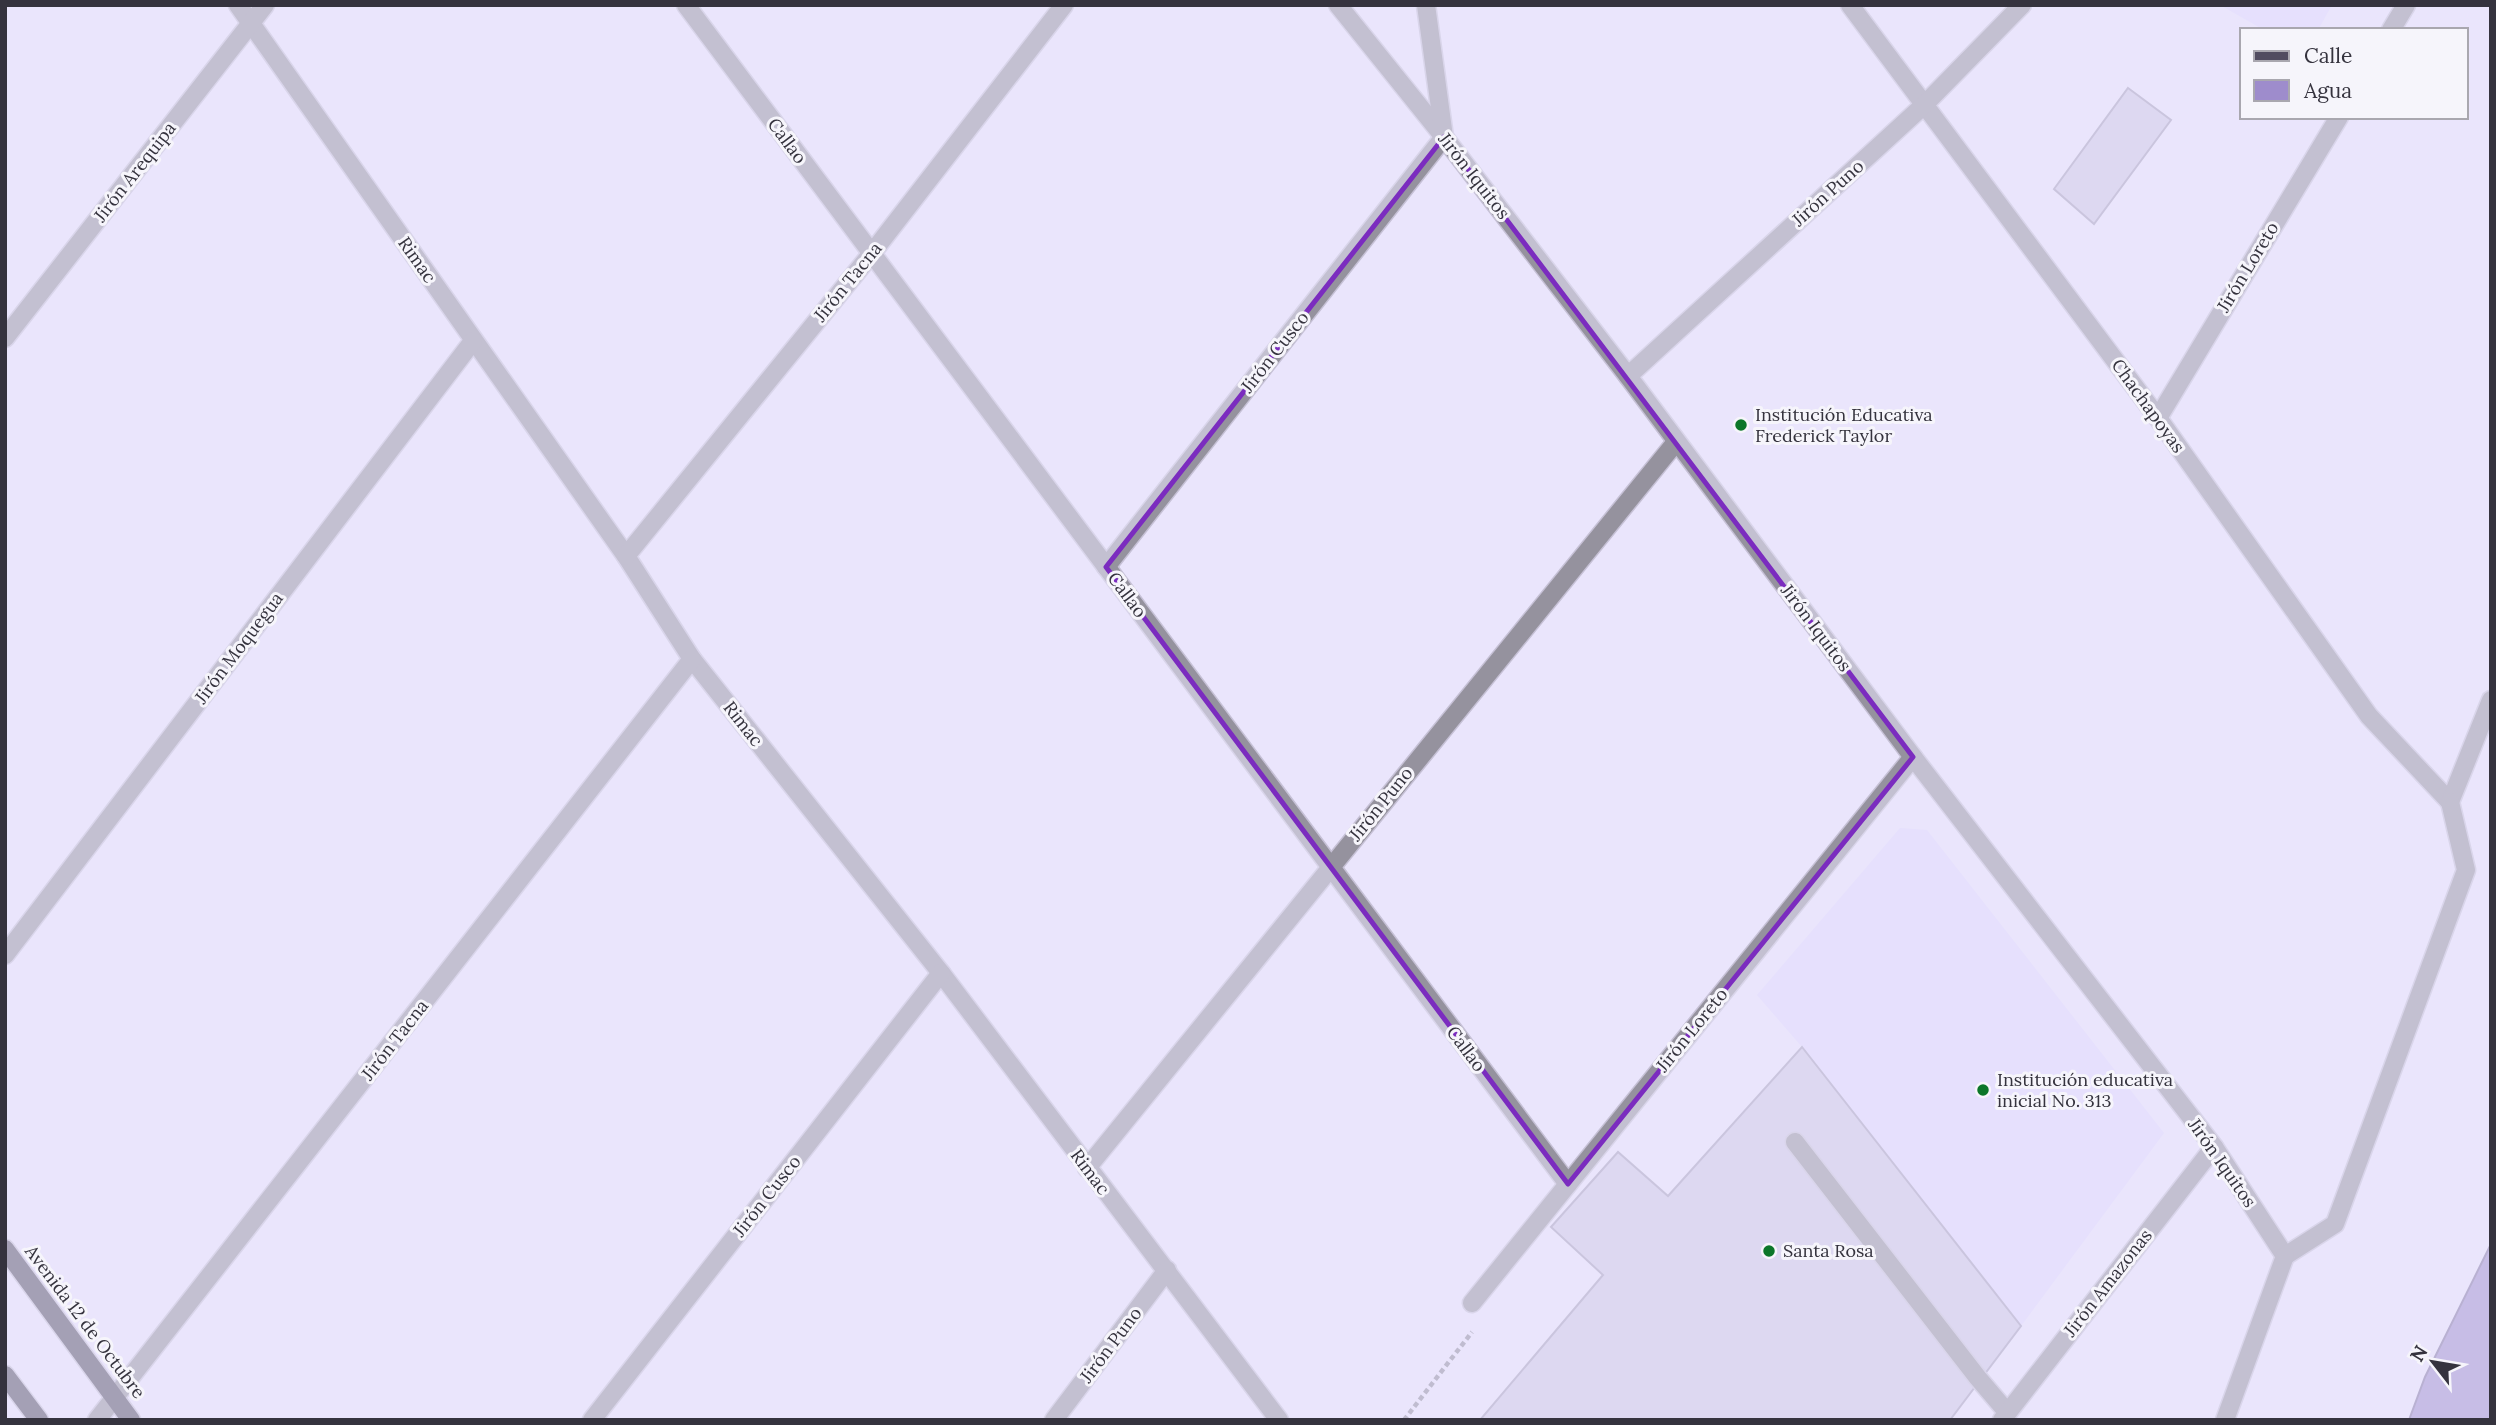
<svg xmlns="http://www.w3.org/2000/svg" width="2496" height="1425" viewBox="0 0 2496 1425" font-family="Lora,serif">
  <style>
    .built { fill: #e2d9fe }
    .water { fill: #9e8ccc; stroke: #7e71a1; stroke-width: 2 }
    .building { fill: #cec7e4; stroke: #a59eba; stroke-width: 2 }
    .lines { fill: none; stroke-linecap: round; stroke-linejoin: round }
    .minor-casing { stroke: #c6c1d6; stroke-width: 21 }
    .major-casing { stroke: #c6c1d6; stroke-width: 21 }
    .path { stroke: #8e8b9b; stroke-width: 4.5; stroke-dasharray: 5 3.5; stroke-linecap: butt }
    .minor { stroke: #95929e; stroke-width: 18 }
    .major { stroke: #514c60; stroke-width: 18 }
    .marked { fill: none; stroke: #7b2cbf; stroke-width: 5; stroke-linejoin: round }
    .poi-dot { fill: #0b7629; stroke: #f6f5fb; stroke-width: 2.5 }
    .labels { text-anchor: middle; stroke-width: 6; stroke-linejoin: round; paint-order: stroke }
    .street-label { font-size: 18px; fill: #35333e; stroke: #f6f5fb }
    .poi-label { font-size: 18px; fill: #35333e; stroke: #f6f5fb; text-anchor: start }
  </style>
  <rect width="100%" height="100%" fill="#eae5fc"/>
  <g class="built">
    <path d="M 2220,5 L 2332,5 L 2318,30 L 2264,30 Z"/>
    <path d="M 1900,828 L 1927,830 L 2164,1133 L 2021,1326 L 1802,1047 L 1757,995 Z"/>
  </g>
  <path class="water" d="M 2491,1244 L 2491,1420 L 2409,1420 L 2425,1377 Z"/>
  <g class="building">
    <path d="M 2128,88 L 2171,120 L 2094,224 L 2054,189 Z"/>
    <path d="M 1802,1047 L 2021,1326 L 1950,1420 L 1480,1420 L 1603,1275 L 1551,1227 L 1618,1152 L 1668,1196 Z"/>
  </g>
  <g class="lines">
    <defs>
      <g id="minor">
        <path d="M 238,5 L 626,556 L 692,659 L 941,973 L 1279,1420"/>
        <path d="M 686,5 L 1568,1184"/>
        <path d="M 1338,5 L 1444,137 L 1628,376 L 1913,757 L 2214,1147 L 2285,1256"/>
        <path d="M 1850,5 L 2158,418 L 2369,716 L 2450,802"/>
        <path d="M 2391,30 L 2406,5"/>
        <path d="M 5,338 L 265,5"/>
        <path d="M 1628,376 L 1924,105 L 2022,5"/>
        <path d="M 2158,418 L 2339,117"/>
        <path d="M 626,556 L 872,253 L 1064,5"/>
        <path d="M 1106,567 L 1444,137 L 1426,5"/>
        <path d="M 2450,802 L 2491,700"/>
        <path d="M 5,955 L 473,341"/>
        <path d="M 1795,1142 L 1978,1378 L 2007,1412"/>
        <path d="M 1087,1168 L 1676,442"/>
        <path d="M 2285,1256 L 2335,1224 L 2466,870 L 2450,802"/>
        <path d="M 1472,1303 L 1913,757"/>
        <path d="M 97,1420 L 692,659"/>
        <path d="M 592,1420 L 941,973"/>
        <path d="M 1054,1420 L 1167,1270"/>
        <path d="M 2002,1420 L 2214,1147"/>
        <path d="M 2225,1420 L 2285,1256"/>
      </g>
      <g id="major">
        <path d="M 5,1249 L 131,1420"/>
        <path d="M 5,1375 L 39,1420"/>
      </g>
    </defs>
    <use href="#minor" class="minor-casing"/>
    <use href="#major" class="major-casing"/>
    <path class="path" d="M 1404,1420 L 1472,1332"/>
    <use href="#minor" class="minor"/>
    <use href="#major" class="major"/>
  </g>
  <path d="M0 0H2496V1425H0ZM 1444,137 L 1913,757 L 1568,1184 L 1106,567 Z" fill="#eae5fc" fill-opacity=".55" fill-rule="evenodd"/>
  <path class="marked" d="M 1444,137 L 1913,757 L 1568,1184 L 1106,567 Z"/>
  <g class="poi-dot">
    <circle cx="1741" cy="425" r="7"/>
    <circle cx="1983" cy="1090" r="7"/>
    <circle cx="1769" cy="1251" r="7"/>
  </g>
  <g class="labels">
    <g class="street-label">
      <text transform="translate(787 141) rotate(53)" y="6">Callao</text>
      <text transform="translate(135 172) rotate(-52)" y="6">Jirón Arequipa</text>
      <text transform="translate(1474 176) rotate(52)" y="6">Jirón Iquitos</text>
      <text transform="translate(1828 193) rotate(-42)" y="6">Jirón Puno</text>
      <text transform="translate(417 260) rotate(55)" y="6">Rimac</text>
      <text transform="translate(2248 267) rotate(-59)" y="6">Jirón Loreto</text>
      <text transform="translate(848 282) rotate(-51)" y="6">Jirón Tacna</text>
      <text transform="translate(1275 352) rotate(-52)" y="6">Jirón Cusco</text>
      <text transform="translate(2148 406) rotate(54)" y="6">Chachapoyas</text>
      <text transform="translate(1127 595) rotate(53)" y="6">Callao</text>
      <text transform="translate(1816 628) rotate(53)" y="6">Jirón Iquitos</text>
      <text transform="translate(239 648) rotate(-53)" y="6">Jirón Moquegua</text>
      <text transform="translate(743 724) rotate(52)" y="6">Rimac</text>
      <text transform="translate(1381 804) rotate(-51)" y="6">Jirón Puno</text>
      <text transform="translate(1692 1030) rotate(-51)" y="6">Jirón Loreto</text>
      <text transform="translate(395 1040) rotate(-52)" y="6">Jirón Tacna</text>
      <text transform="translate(1466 1049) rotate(53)" y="6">Callao</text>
      <text transform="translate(2222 1163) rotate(55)" y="6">Jirón Iquitos</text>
      <text transform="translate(1090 1172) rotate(53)" y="6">Rimac</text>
      <text transform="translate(767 1196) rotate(-52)" y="6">Jirón Cusco</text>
      <text transform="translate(2108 1283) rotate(-52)" y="6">Jirón Amazonas</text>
      <text transform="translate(85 1322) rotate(53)" y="6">Avenida 12 de Octubre</text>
      <text transform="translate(1111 1345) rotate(-53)" y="6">Jirón Puno</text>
    </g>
    <g class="poi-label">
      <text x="1755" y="421">Institución Educativa<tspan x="1755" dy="21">Frederick Taylor</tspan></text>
      <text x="1997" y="1086">Institución educativa<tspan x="1997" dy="21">inicial No. 313</tspan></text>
      <text x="1783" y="1257">Santa Rosa</text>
    </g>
  </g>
  <rect width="2496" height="1425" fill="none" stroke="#35333e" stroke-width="14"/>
  <rect x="2240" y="28" width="228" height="91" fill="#f6f5fb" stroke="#a9a7af" stroke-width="2"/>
  <rect x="2254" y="51" width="35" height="10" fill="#514c60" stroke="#a9a7af" stroke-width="2"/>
  <text x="2304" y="63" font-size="21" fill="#35333e">Calle</text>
  <rect x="2254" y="80" width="35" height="21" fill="#9e8ccc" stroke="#a9a7af" stroke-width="2"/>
  <text x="2304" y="98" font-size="21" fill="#35333e">Agua</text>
  <g transform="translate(2433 1362) rotate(301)" stroke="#f6f5fb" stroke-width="5" paint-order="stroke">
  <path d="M0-5L12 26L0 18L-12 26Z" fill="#35333e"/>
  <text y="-10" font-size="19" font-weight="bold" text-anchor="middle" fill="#35333e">N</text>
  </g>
</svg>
